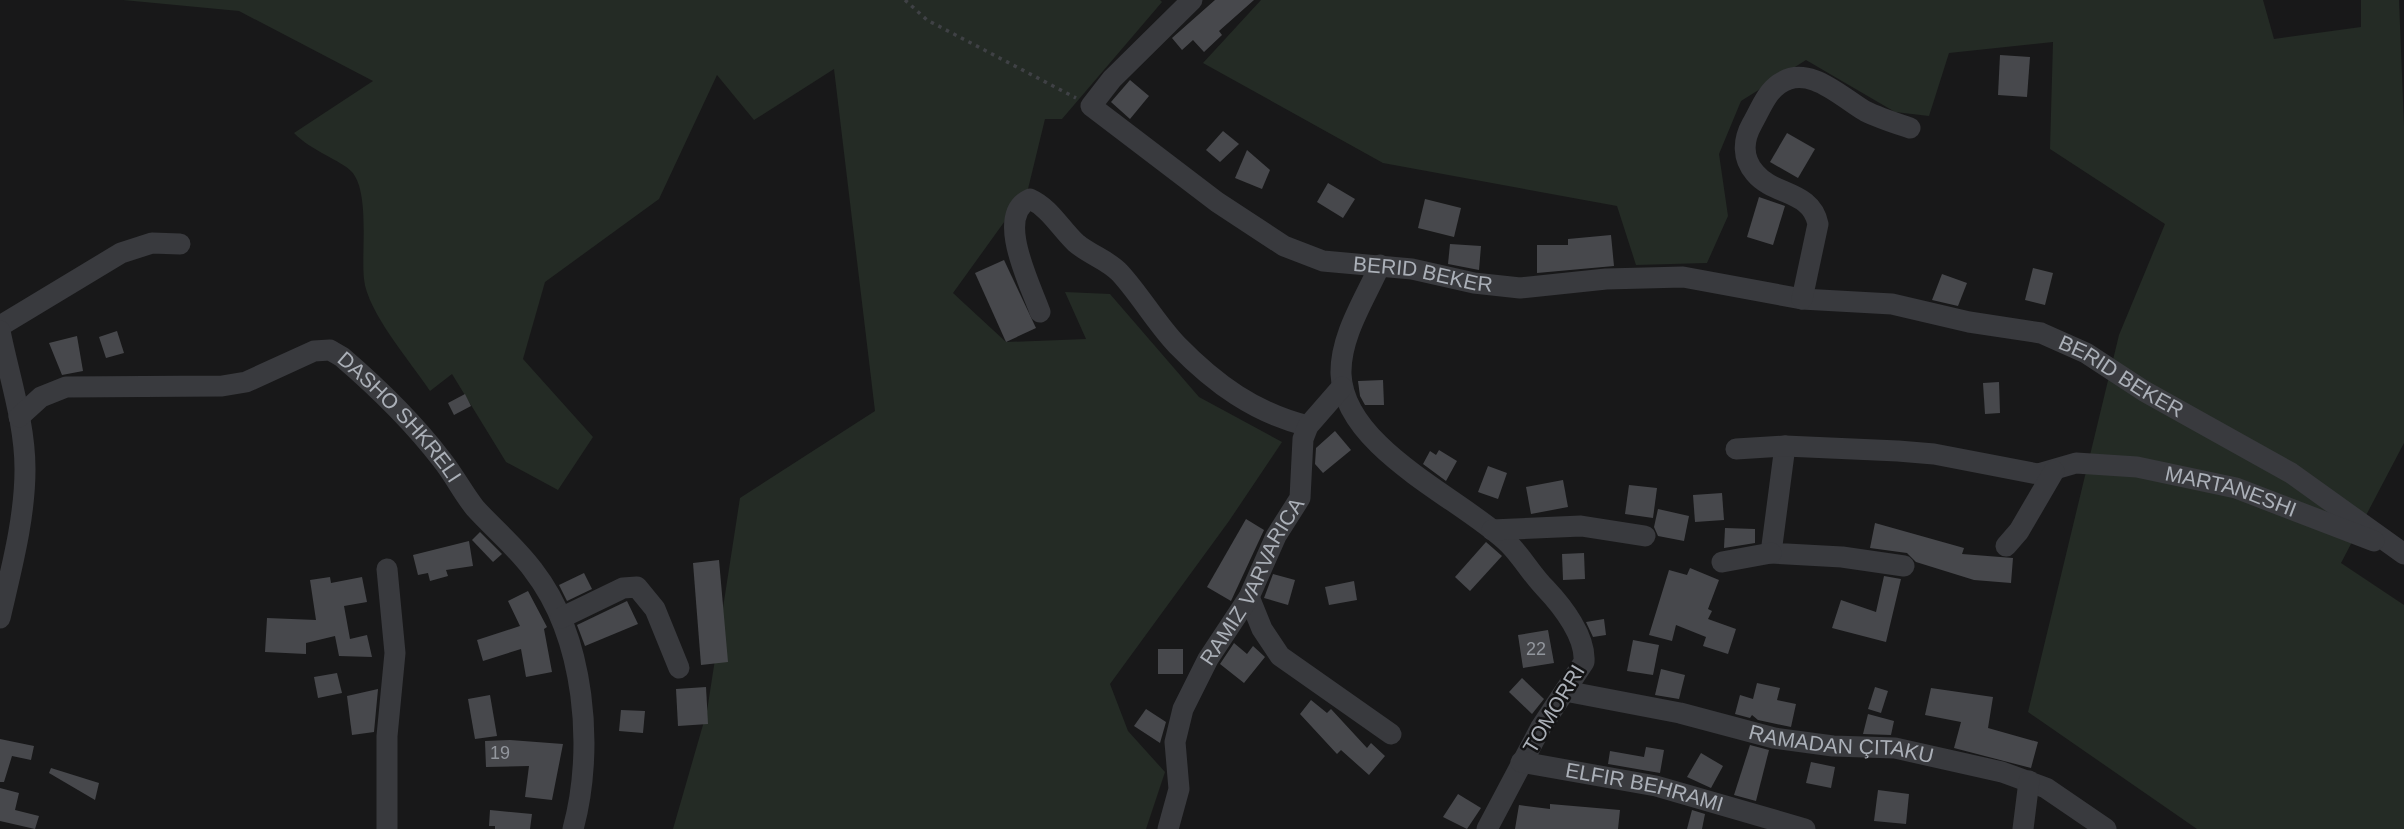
<svg xmlns="http://www.w3.org/2000/svg" width="2404" height="829" viewBox="0 0 2404 829" font-family="Arial,sans-serif">
  <style>
    .green { fill: #242b25 }
    .building { fill: #47484c }
    .lines { fill: none; stroke-linecap: round; stroke-linejoin: round }
    .path { stroke: #3f4145; stroke-width: 3.5; stroke-dasharray: 3.5 5; stroke-linecap: butt }
    .minor { stroke: #393a3e; stroke-width: 21 }
    .labels { text-anchor: middle; stroke-width: 5; stroke-linejoin: round; paint-order: stroke }
    .number-label { font-size: 18px; fill: #92969d }
    .street-label { font-size: 21px; fill: #abb0b8; stroke: #131314 }
  </style>
  <rect width="100%" height="100%" fill="#181819"/>
  <g class="green">
    <path d="M 123,0 L 1160,0 L 1162,2 L 1062,119 L 1045,119 L 1028,189 L 953,293 L 1006,342 L 1086,339 L 1065,292 L 1110,294 L 1199,397 L 1282,442 L 1229,521 L 1110,684 L 1128,731 L 1165,772 L 1146,829 L 673,829 L 707,711 L 740,498 L 875,411 L 834,69 L 754,120 L 717,75 L 659,199 L 545,282 L 523,359 L 593,437 L 558,490 L 506,462 L 452,374 L 430,391 C 411,362 367,312 364,279 C 361,252 370,193 352,172 C 341,160 311,151 294,133 L 373,81 L 239,11 Z"/>
    <path d="M 1261,0 L 2263,0 L 2274,39 L 2361,27 L 2361,0 L 2399,0 L 2404,126 L 2404,443 L 2341,563 L 2404,605 L 2404,829 L 2197,829 L 2028,712 L 2119,335 L 2165,224 L 2050,149 L 2053,42 L 1949,53 L 1929,116 L 1895,112 L 1806,60 L 1741,101 L 1719,154 L 1728,216 L 1707,263 L 1636,265 L 1617,206 L 1383,163 L 1203,63 Z"/>
  </g>
  <g class="building">
    <path d="M 1215,0 L 1254,0 L 1219,31 L 1222,35 L 1204,52 L 1193,40 L 1182,50 L 1172,38 Z"/>
    <path d="M 2000,55 L 2030,57 L 2027,97 L 1998,95 Z"/>
    <path d="M 1130,80 L 1149,96 L 1130,119 L 1111,102 Z"/>
    <path d="M 1223,131 L 1239,144 L 1220,162 L 1206,150 Z"/>
    <path d="M 1787,133 L 1815,149 L 1798,178 L 1770,162 Z"/>
    <path d="M 1247,150 L 1270,170 L 1262,189 L 1235,178 Z"/>
    <path d="M 1328,183 L 1355,199 L 1343,218 L 1317,202 Z"/>
    <path d="M 1759,197 L 1785,206 L 1773,245 L 1747,237 Z"/>
    <path d="M 1425,199 L 1461,208 L 1454,237 L 1418,228 Z"/>
    <path d="M 1611,235 L 1614,266 L 1537,273 L 1537,245 L 1568,245 L 1568,239 Z"/>
    <path d="M 1450,244 L 1481,246 L 1479,270 L 1448,264 Z"/>
    <path d="M 1004,260 L 1036,328 L 1006,342 L 975,273 Z"/>
    <path d="M 2033,268 L 2053,273 L 2045,305 L 2025,300 Z"/>
    <path d="M 1942,274 L 1967,283 L 1958,306 L 1932,300 Z"/>
    <path d="M 117,331 L 124,353 L 106,358 L 99,337 Z"/>
    <path d="M 77,336 L 83,371 L 62,375 L 49,343 Z"/>
    <path d="M 1383,380 L 1384,405 L 1365,405 L 1360,396 L 1358,381 Z"/>
    <path d="M 1999,382 L 2000,413 L 1985,414 L 1983,383 Z"/>
    <path d="M 465,394 L 471,406 L 454,415 L 448,403 Z"/>
    <path d="M 1335,431 L 1351,450 L 1323,473 L 1315,464 L 1316,448 Z"/>
    <path d="M 1439,450 L 1457,461 L 1446,481 L 1423,464 L 1430,451 L 1436,455 Z"/>
    <path d="M 1488,466 L 1507,473 L 1498,499 L 1478,492 Z"/>
    <path d="M 1563,480 L 1568,507 L 1531,514 L 1526,487 Z"/>
    <path d="M 1629,485 L 1657,488 L 1653,518 L 1625,514 Z"/>
    <path d="M 1722,493 L 1724,520 L 1695,522 L 1693,495 Z"/>
    <path d="M 1658,509 L 1689,516 L 1684,541 L 1658,536 L 1654,527 Z"/>
    <path d="M 1246,519 L 1264,530 L 1231,601 L 1207,587 Z"/>
    <path d="M 1875,523 L 1964,548 L 1962,554 L 2013,558 L 2011,583 L 1974,580 L 1916,562 L 1907,553 L 1870,548 Z"/>
    <path d="M 1725,528 L 1755,529 L 1755,543 L 1724,548 Z"/>
    <path d="M 480,532 L 502,554 L 493,562 L 472,540 Z"/>
    <path d="M 469,541 L 473,566 L 446,570 L 448,576 L 430,581 L 428,573 L 418,575 L 413,555 Z"/>
    <path d="M 1486,542 L 1502,556 L 1470,591 L 1455,577 Z"/>
    <path d="M 1584,553 L 1585,579 L 1563,580 L 1562,554 Z"/>
    <path d="M 719,560 L 728,662 L 701,665 L 693,563 Z"/>
    <path d="M 1690,568 L 1719,580 L 1708,609 L 1712,611 L 1708,619 L 1736,629 L 1728,654 L 1703,646 L 1706,637 L 1676,625 L 1672,641 L 1649,635 L 1669,570 L 1687,575 Z"/>
    <path d="M 584,573 L 592,589 L 567,601 L 559,585 Z"/>
    <path d="M 1273,574 L 1295,580 L 1288,605 L 1264,598 Z"/>
    <path d="M 1884,576 L 1901,579 L 1886,642 L 1832,628 L 1841,600 L 1876,612 Z"/>
    <path d="M 330,577 L 331,583 L 362,577 L 367,602 L 344,606 L 350,639 L 367,635 L 372,657 L 339,656 L 335,636 L 306,643 L 306,654 L 265,652 L 267,618 L 316,620 L 310,580 Z"/>
    <path d="M 1354,581 L 1357,600 L 1329,605 L 1325,587 Z"/>
    <path d="M 528,591 L 547,627 L 544,629 L 552,672 L 526,677 L 521,649 L 483,661 L 477,640 L 520,626 L 508,601 Z"/>
    <path d="M 627,601 L 638,624 L 585,646 L 577,625 Z"/>
    <path d="M 1604,619 L 1606,635 L 1593,637 L 1586,622 Z"/>
    <path d="M 1548,630 L 1554,663 L 1523,668 L 1518,635 Z"/>
    <path d="M 1633,640 L 1659,645 L 1653,675 L 1627,671 Z"/>
    <path d="M 1234,643 L 1247,654 L 1253,646 L 1265,657 L 1244,683 L 1220,664 Z"/>
    <rect x="1158" y="649" width="25" height="25"/>
    <path d="M 1661,669 L 1685,675 L 1679,699 L 1655,695 Z"/>
    <path d="M 337,673 L 342,693 L 318,698 L 314,677 Z"/>
    <path d="M 1522,678 L 1544,699 L 1532,714 L 1509,692 Z"/>
    <path d="M 1757,683 L 1780,688 L 1777,700 L 1796,704 L 1791,727 L 1758,720 L 1752,715 L 1750,718 L 1735,714 L 1740,695 L 1753,699 Z"/>
    <path d="M 706,687 L 708,724 L 678,726 L 676,689 Z"/>
    <path d="M 1875,687 L 1888,691 L 1881,713 L 1868,709 Z"/>
    <path d="M 1931,688 L 1993,697 L 1988,728 L 2038,742 L 2031,768 L 1954,748 L 1961,722 L 1925,715 Z"/>
    <path d="M 378,689 L 374,732 L 352,735 L 347,696 Z"/>
    <path d="M 490,695 L 497,736 L 475,739 L 468,699 Z"/>
    <path d="M 1311,700 L 1327,713 L 1331,709 L 1367,748 L 1371,743 L 1385,756 L 1369,775 L 1341,750 L 1337,754 L 1300,714 Z"/>
    <path d="M 1146,709 L 1166,722 L 1160,743 L 1134,726 Z"/>
    <path d="M 621,710 L 645,711 L 643,733 L 619,731 Z"/>
    <path d="M 1868,714 L 1894,721 L 1891,735 L 1863,734 Z"/>
    <path d="M 0,739 L 34,746 L 31,760 L 12,756 L 4,782 L 0,782 Z"/>
    <path d="M 510,740 L 563,744 L 552,800 L 525,797 L 529,766 L 486,767 L 485,741 Z"/>
    <path d="M 1750,745 L 1769,750 L 1756,801 L 1734,795 Z"/>
    <path d="M 1646,747 L 1664,750 L 1660,773 L 1608,764 L 1610,751 L 1644,757 Z"/>
    <path d="M 1701,753 L 1723,766 L 1711,788 L 1687,777 Z"/>
    <path d="M 1811,762 L 1835,767 L 1831,788 L 1806,783 Z"/>
    <path d="M 51,768 L 99,783 L 95,800 L 49,773 Z"/>
    <path d="M 0,788 L 19,793 L 15,810 L 39,816 L 35,829 L 0,821 Z"/>
    <path d="M 1878,790 L 1909,794 L 1906,824 L 1874,821 Z"/>
    <path d="M 1458,794 L 1481,808 L 1467,829 L 1443,817 Z"/>
    <path d="M 1550,804 L 1620,810 L 1618,829 L 1515,829 L 1519,805 L 1550,809 Z"/>
    <path d="M 490,810 L 532,814 L 530,829 L 495,829 L 495,826 L 489,826 Z"/>
    <path d="M 1692,810 L 1705,814 L 1702,829 L 1687,829 Z"/>
  </g>
  <g class="lines">
    <path class="path" d="M 905,0 L 927,20 L 1076,98"/>
    <g class="minor">
      <path id="s1" d="M 1192,0 L 1112,79 L 1091,106 L 1217,202 L 1284,246 L 1323,261 L 1412,269 L 1474,283 L 1520,288 L 1606,279 L 1683,277 L 1802,299 L 1892,304 L 1969,322 L 2041,333 L 2086,353 L 2144,391 L 2291,473 L 2404,554"/>
      <path d="M 1380,265 C 1365,299 1340,336 1341,374 C 1344,449 1463,499 1509,544 C 1522,557 1532,575 1546,589 C 1563,607 1586,637 1584,662 L 1541,727 L 1487,829"/>
      <path d="M 1802,299 L 1818,224 C 1811,190 1774,196 1755,173 C 1742,158 1743,140 1752,124 C 1760,110 1766,93 1779,84 C 1808,63 1841,97 1865,111 C 1879,118 1895,123 1910,128"/>
      <path d="M 1040,312 C 1031,286 994,215 1030,199 C 1050,208 1060,228 1076,243 C 1090,255 1108,260 1120,273 C 1141,296 1156,323 1177,345 C 1215,384 1255,413 1308,426"/>
      <path d="M 0,326 L 121,253 L 152,243 L 180,244"/>
      <path d="M 0,331 C 9,376 25,423 25,469 C 25,519 11,570 0,618"/>
      <path id="s2" d="M 19,417 L 41,397 L 66,387 L 222,386 L 246,382 L 314,351 L 330,350 L 342,357 C 378,388 413,422 442,460 C 454,475 463,493 475,508 C 494,529 516,547 533,570 C 585,637 595,749 573,829"/>
      <path d="M 1785,446 L 1771,553 L 1842,557 L 1904,566"/>
      <path id="s3" d="M 1736,449 L 1785,446 L 1898,451 L 1934,454 L 2038,474 L 2076,463 L 2137,467 L 2236,488 L 2374,541"/>
      <path d="M 1492,530 L 1581,526 L 1645,536"/>
      <path d="M 2006,546 L 2019,531 L 2054,471"/>
      <path d="M 1722,562 L 1771,553"/>
      <path d="M 387,569 L 395,653 L 387,736 L 387,829"/>
      <path d="M 1249,597 L 1262,629 L 1280,656 L 1391,734"/>
      <path d="M 561,618 L 623,588 L 637,587 L 655,609 L 679,668"/>
      <path id="s4" d="M 1565,691 L 1680,713 L 1774,738 L 1833,746 L 1895,748 L 2002,772 L 2046,788 L 2106,829"/>
      <path id="s5" d="M 1521,762 L 1656,786 L 1805,829"/>
      <path id="s6" d="M 1168,829 L 1179,789 L 1175,742 L 1183,709 L 1208,659 L 1249,597 L 1276,536 L 1300,498 L 1303,439 L 1308,426 L 1342,387"/>
      <path d="M 2023,829 L 2029,781"/>
    </g>
  </g>
  <g class="labels">
    <g class="number-label">
      <text x="1536" y="655">22</text>
      <text x="500" y="759">19</text>
    </g>
    <g class="street-label">
      <text dy="7" stroke="none"><textPath href="#s1" startOffset="528">BERID BEKER</textPath></text>
      <text dy="7" stroke="none"><textPath href="#s1" startOffset="1244">BERID BEKER</textPath></text>
      <text dy="7" stroke="none"><textPath href="#s2" startOffset="425">DASHO SHKRELI</textPath></text>
      <text dy="7" stroke="none"><textPath href="#s3" startOffset="502">MARTANESHI</textPath></text>
      <text dy="7" stroke="none"><textPath href="#s6" startOffset="268">RAMIZ VARVARICA</textPath></text>
      <text transform="translate(1554 709) rotate(-59)" y="7">TOMORRI</text>
      <text dy="7" stroke="none"><textPath href="#s4" startOffset="282">RAMADAN ÇITAKU</textPath></text>
      <text dy="7" stroke="none"><textPath href="#s5" startOffset="126">ELFIR BEHRAMI</textPath></text>
    </g>
  </g>
</svg>
